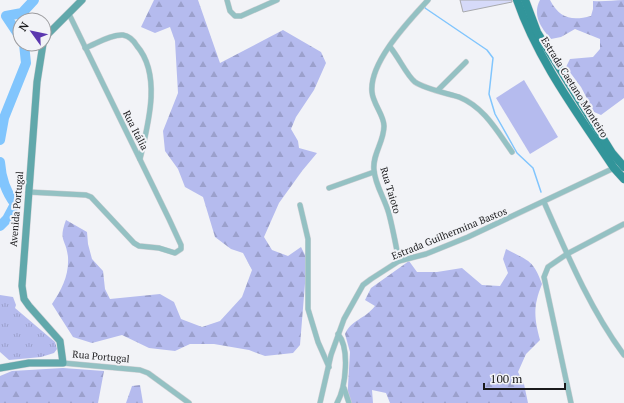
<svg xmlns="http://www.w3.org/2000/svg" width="624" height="403" viewBox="0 0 624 403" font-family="'PT Serif',serif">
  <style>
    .grass { fill: url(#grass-tufts) }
    .forest { fill: url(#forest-firs) }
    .pitch { fill: #b5bbee }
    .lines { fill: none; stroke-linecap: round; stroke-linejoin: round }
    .stream { stroke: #81c5fd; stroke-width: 1.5 }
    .river { stroke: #81c5fd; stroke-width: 10 }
    .building { fill: #d6daf9; stroke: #a8a9ad }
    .street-casing { stroke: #cfd0d4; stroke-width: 6 }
    .secondary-casing { stroke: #cfd0d4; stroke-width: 8 }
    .primary-casing { stroke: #cfd0d4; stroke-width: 9 }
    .street { stroke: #94c1c3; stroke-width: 5 }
    .secondary { stroke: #61a8ab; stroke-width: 7 }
    .primary { stroke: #32959a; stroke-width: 8 }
    .labels { text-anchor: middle; stroke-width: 4; stroke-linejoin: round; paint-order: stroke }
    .street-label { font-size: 10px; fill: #1a1a1c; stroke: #f2f3f7 }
  </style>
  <defs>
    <pattern id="grass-tufts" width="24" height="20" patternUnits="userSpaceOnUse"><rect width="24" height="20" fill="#b5bbee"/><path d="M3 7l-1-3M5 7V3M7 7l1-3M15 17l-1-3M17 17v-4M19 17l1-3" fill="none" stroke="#9ba0cc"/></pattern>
    <pattern id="forest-firs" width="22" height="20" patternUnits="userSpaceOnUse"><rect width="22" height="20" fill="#b5bbee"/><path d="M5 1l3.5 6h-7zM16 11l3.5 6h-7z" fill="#9ba0cc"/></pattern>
  </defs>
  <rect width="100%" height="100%" fill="#f2f3f7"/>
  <path class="grass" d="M 0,295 L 13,297 L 16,305 L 15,308 L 55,342 L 57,349 L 54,353 L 41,357 L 9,360 L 0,352 Z"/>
  <g class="forest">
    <path d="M 154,0 L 198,0 L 220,63 L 283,30 L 321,52 L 326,63 L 314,90 L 296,117 L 291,129 L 298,141 L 299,148 L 317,153 L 302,171 L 279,203 L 264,237 L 272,250 L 288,256 L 301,247 L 307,259 L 300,345 L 293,353 L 265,356 L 249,350 L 214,344 L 190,344 L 175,351 L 149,348 L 122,335 L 92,343 L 73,337 L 52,304 C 62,289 69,276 68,257 C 66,238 58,242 66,220 L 87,232 L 88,244 L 92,259 L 103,271 L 105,289 L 110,299 L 160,294 L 174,302 L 181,319 L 202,327 L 220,321 L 242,297 L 252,270 L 243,253 L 231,249 L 215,237 L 203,197 L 185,187 L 178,169 L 165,151 L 163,131 L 178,93 L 175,41 L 170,27 L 155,33 L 141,27 Z"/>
    <path d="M 540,0 L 550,0 C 560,19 572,21 591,16 L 593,9 L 593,1 C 604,2 613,0 624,0 L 624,98 L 601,115 L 594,112 L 581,87 L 566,67 L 570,59 L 593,57 L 600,49 L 600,39 L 575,29 L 561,37 L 551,39 C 541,28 532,15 540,0 Z"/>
    <path d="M 506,249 C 528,261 533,259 542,284 C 533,306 534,318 540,340 L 526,354 L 518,372 L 524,384 L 528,403 L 390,403 L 386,393 L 372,390 L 373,403 L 347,403 L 350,352 L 345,334 C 352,319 364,320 375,306 L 365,300 L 371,288 L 409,261 L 417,272 L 437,272 L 462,268 L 482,285 L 500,286 L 508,273 L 503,259 Z"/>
    <path d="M 63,368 L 104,371 L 98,403 L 0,403 L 0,376 L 12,371 Z"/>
    <path d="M 140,385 L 143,403 L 126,403 L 132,386 Z"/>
  </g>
  <path class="pitch" d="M 524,80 L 558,137 L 530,154 L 496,98 Z"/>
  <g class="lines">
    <path class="stream" d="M 425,6 L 425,8 L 487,50 L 493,58 L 489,94 L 495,114 L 517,153 L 533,168 L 541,192"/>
    <g class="river">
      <path d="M 20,37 L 6,16 L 22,13 L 34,0"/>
      <path d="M 0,140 L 4,118 L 26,63 L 24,44"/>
      <path d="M 0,162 C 1,177 6,192 15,204 L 7,219 L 0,226"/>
    </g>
  </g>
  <path class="building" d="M 460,0 L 512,0 L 512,2 L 463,12 Z"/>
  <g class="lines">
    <defs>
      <g id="street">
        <path d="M 227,0 L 230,11 L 235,16 L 241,16 L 277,0"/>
        <path d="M 390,47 C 398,56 407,76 415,82 C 425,89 446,93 459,97 C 484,107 497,131 512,152"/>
        <path d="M 85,48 C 96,44 111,34 123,35 C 129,36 134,41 137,46 C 162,75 148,125 140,159"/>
        <path d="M 438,90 L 466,62"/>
        <path d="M 329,188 L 374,172"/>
        <path d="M 28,192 L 86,195 L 91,197 L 134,243 L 139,246 L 159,248 L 175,253 L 181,249 L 181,245 L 169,219 L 69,14"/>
        <path d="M 544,202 C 567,254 590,309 624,355"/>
        <path d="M 300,205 L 308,239 L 308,309 L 318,342 L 329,367"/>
        <path d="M 399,261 C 396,246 393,229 389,214 C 385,199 375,185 374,170 C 372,155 384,142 384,126 C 384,115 373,104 372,92 C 369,62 409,21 428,0"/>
        <path d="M 63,363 L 140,370 L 148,373 L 189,403"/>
        <path d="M 344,388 L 349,403"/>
        <path d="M 320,403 L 331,355 L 344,319 L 363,285 L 371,279 L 399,261 L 426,254 L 468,237 L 614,168"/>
        <path d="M 337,403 C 346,387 350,348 338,334"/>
        <path d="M 571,403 L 544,277 L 548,267 L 567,254 L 624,224"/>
      </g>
      <g id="secondary">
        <path d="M 44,42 L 48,34 L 82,0"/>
        <path d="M 0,368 L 29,363 L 63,363 L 60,341 L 29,306 L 24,299 L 22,286 L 37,82 L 43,44"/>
      </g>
      <g id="primary">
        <path d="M 517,0 C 538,61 579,115 614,168 L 624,179"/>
        <path d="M 525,0 L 537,32 L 612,153 L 624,167"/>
      </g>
    </defs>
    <use href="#street" class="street-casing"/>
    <use href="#secondary" class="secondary-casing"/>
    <use href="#primary" class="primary-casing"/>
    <use href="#street" class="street"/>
    <use href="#secondary" class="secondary"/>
    <use href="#primary" class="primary"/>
  </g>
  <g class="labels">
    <g class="street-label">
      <text transform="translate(575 87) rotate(58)" y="4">Estrada Caetano Monteiro</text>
      <text transform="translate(136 130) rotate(63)" y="4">Rua Itália</text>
      <text transform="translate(391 190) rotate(73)" y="4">Rua Taioto</text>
      <text transform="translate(16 209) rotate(-85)" y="4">Avenida Portugal</text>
      <text transform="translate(449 233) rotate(-22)" y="4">Estrada Guilhermina Bastos</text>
      <text transform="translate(101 356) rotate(5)" y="4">Rua Portugal</text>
    </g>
  </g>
  <g transform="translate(32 32) rotate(303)"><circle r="19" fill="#f2f3f7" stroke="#9c9c9f"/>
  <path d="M0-3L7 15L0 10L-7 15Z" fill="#5b37af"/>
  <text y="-6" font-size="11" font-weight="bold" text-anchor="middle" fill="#1a1a1c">N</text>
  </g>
  <path d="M484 383v6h81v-6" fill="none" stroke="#1a1a1c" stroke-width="2"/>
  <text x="490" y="383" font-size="12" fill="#1a1a1c" stroke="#f2f3f7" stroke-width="3" paint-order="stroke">100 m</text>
</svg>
